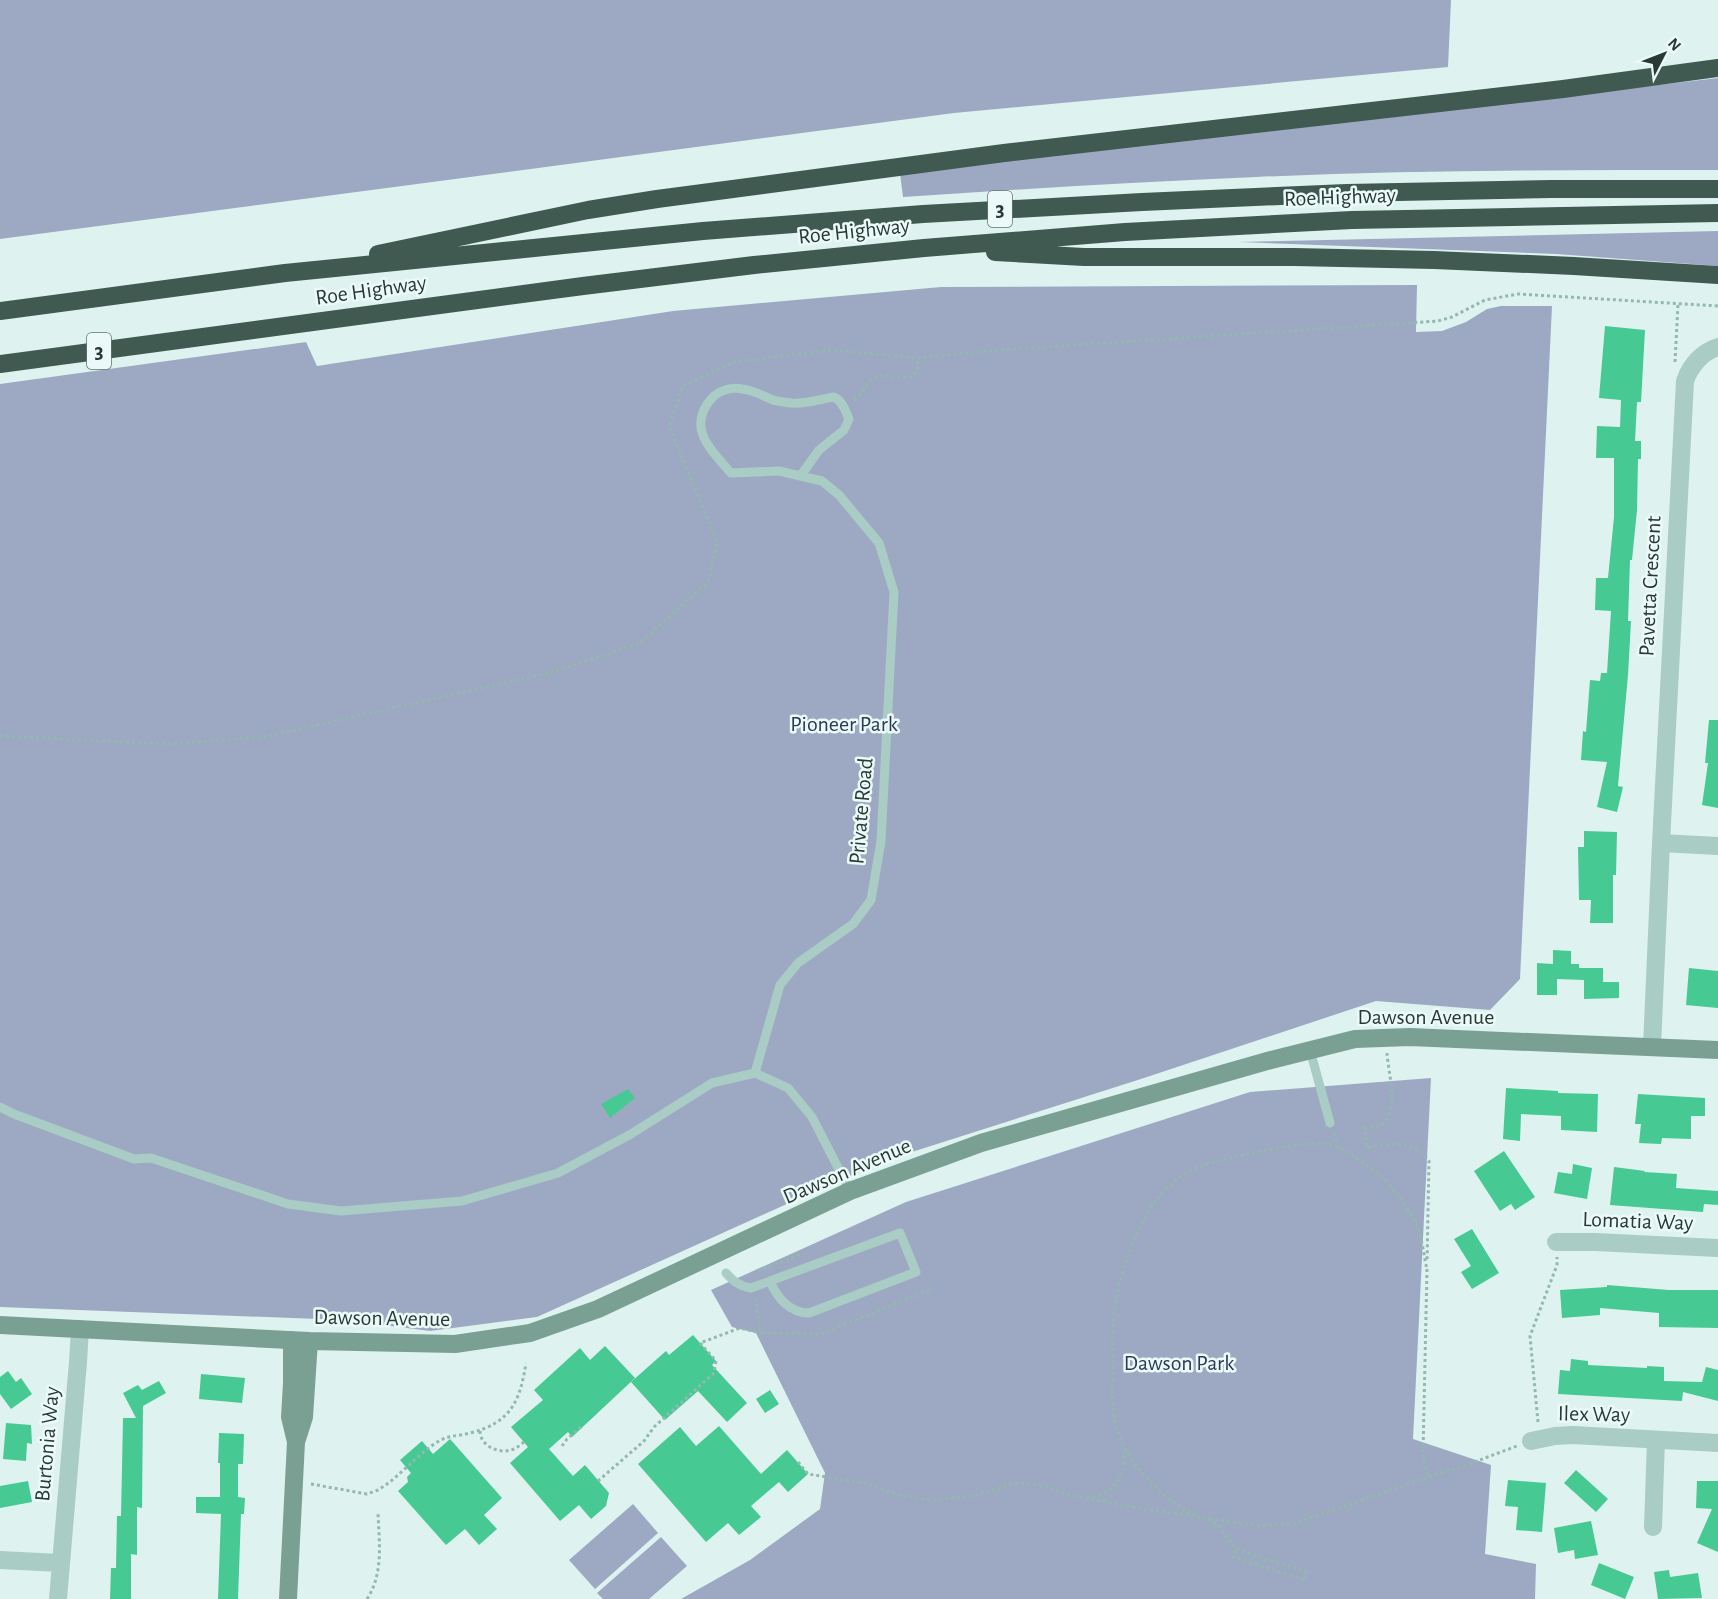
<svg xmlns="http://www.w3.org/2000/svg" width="1718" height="1599" viewBox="0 0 1718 1599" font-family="'Alegreya Sans',sans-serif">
	<rect width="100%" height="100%" fill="#def3f0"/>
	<path fill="#9da9c3" d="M0,0H1451L1448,67L954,113L0,239Z
		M1718,78V170C1564,170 1410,170 1256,177C1138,182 1020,189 903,197L900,173Z
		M1718,231V266L1556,254L1239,242Z
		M1417,285L1416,332L1442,331L1466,322L1487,309L1501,306H1552L1520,979L1490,1010L1376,1001L1141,1079L893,1158L831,1184L537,1317L430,1331L344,1320L0,1307V384L306,342L317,366L673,311L941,287Z
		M1431,1078L1413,1439L1491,1465L1485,1554L1536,1564L1535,1599H681L750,1560L820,1509L825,1473L756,1333L732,1327L711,1290L906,1202L1250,1092Z
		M633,1504L658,1533L595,1589L569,1560Z
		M661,1537L687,1566L649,1599H603L597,1593Z"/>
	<path fill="#46c992" d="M1605,326L1645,330L1641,402H1637L1635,441H1641V459H1638L1637,510L1632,560H1630L1628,621H1631L1628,675L1618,786L1623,787L1617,812L1597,807L1607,762L1581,760L1583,731L1586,732L1590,680L1600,681L1601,673H1607L1611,611L1595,610L1596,578H1608L1614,517V458H1596L1597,426L1620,427L1621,400L1599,398Z
		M1709,720H1718V808L1702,805L1708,763H1705Z
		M1584,831L1617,832L1616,875H1613V923H1590L1591,900H1579L1578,847H1584Z
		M1553,950L1571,951V964H1579V968H1603V982H1619V998L1584,999V980L1557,979V995H1537V963L1553,964Z
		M1689,968L1718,971V1008L1686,1005Z
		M1506,1088L1558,1091V1093L1598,1094L1597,1132L1561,1130V1116L1521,1114L1520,1141L1503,1139Z
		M628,1089L635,1098L610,1118L601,1104Z
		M1638,1094L1705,1098V1116H1691V1139L1662,1138L1661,1144L1639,1143L1641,1124H1635Z
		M1504,1151L1535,1197L1515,1210L1511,1204L1500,1211L1474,1171Z
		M1573,1164L1592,1168L1587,1199L1554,1193L1558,1172L1572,1174Z
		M1614,1167L1645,1171L1644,1172L1677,1174L1676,1188L1718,1191V1205L1704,1204L1703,1212L1610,1205Z
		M1472,1229L1499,1273L1472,1289L1461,1272L1471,1266L1454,1239Z
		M1607,1285L1669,1290H1718V1328L1659,1327V1313L1600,1308V1315L1562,1318L1560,1290L1607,1287Z
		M693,1335L716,1361L712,1365L747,1403L727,1422L698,1391L665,1420L631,1382L666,1351L669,1355Z
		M605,1346L635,1378L572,1437L568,1432L549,1449L573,1476L585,1465L609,1493L606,1506L591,1519L579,1505L560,1521L510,1463L528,1447L511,1427L543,1400L534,1390L580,1348L590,1360Z
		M1571,1359L1588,1361V1365L1647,1368V1366L1664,1367V1381L1702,1382L1706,1367L1718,1370V1401L1683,1392L1682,1401L1558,1394L1560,1370L1570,1371Z
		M8,1371L16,1382L21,1378L32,1394L11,1409L0,1394V1377Z
		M201,1374L245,1378L242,1403L199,1399Z
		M159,1381L166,1393L143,1406L142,1508L137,1507V1555L131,1554V1599H110L111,1568H116L117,1516H121L123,1418H136L123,1393L138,1385L142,1390Z
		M770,1390L779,1404L765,1413L756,1399Z
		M6,1423L31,1425L32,1444L27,1443L26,1461L3,1459Z
		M719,1426L761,1474L787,1450L808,1474L788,1492L779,1482L751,1506L761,1517L739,1535L728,1523L706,1542L638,1464L680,1427L696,1446Z
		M219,1433L244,1434L243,1464H238V1497L245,1498L244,1514H241L238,1599H218L221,1514L196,1513V1497H220V1463H218Z
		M450,1439L502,1498L484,1515L497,1529L479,1545L465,1529L446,1545L398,1491L408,1482L407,1477L411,1473L400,1460L422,1441L433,1454Z
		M1576,1470L1608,1499L1596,1512L1564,1483Z
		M1508,1480L1546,1483L1542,1532L1516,1530L1518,1507L1505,1506Z
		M28,1481L32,1502L0,1508V1486Z
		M1697,1481H1718V1552L1697,1543L1712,1509L1696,1508Z
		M1591,1521L1598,1555L1575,1559L1574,1550L1558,1553L1554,1528Z
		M1599,1563L1634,1577L1625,1599L1591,1585Z
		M1669,1570L1670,1577L1698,1573L1702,1598L1658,1599L1654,1572Z"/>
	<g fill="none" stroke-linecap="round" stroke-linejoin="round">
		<path stroke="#93b8af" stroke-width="3" stroke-dasharray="3 3" stroke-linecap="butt" d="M1675,362L1678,304
			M854,400C865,393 866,381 879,375L907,378L913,376L919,365L917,358
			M0,736L168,744L264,737L553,672L640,643L709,581L717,541L669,426L683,386L734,362L831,350L917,358L999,350L1438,321L1452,317L1485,300L1518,294L1718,306
			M1387,1053C1388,1072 1401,1115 1379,1126C1375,1127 1369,1127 1364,1128L1367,1148C1390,1143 1415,1140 1429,1161L1427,1262
			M1334,1133L1338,1147
			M1427,1269L1423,1453L1428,1477
			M758,1271L799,1255H802
			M755,1298L761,1333L821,1334L934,1288
			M1538,1422L1530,1336L1557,1265V1257
			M480,1431C480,1445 497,1454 511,1450C516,1449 520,1445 524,1442
			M562,1446L567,1439L581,1427
			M798,1462L808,1474L869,1484L898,1495L931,1500L973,1496L1013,1484L1026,1483L1048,1487L1070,1495L1138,1508L1260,1526L1293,1524L1428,1477L1461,1467L1517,1446
			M598,1481L644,1441L654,1427L714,1373L716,1361L700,1343L740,1328L761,1333
			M311,1484L367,1494L378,1490C400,1477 417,1454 439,1441C449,1435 460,1436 470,1433C511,1423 520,1401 526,1363
			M1087,1498C1092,1497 1097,1496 1102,1494C1120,1488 1125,1468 1125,1450
			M1196,1515C1165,1502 1130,1466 1119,1435C1111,1413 1112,1390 1113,1368C1113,1350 1112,1331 1114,1313C1118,1280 1134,1230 1154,1203C1163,1191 1178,1177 1191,1170C1207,1163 1227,1159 1244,1155C1260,1151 1315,1140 1329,1144C1348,1149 1383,1175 1395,1191C1403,1200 1411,1214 1417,1225C1422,1238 1424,1256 1427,1270
			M1208,1519L1218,1525L1236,1549L1307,1572L1305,1580L1233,1557L1236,1549
			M367,1599C384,1573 379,1542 378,1512"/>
		<path stroke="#a9ccc5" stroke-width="9" d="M1310,1050L1330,1123
			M755,1073L780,985L798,963L853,924L871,900L881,841L894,592L879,543L839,495L822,481L779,471L731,473C710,449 686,427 712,398C719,390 732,387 742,389C754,390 763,396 773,400C779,402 786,402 791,403C802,404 813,401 823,399C825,399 831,397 833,397C842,399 846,412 849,419L844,430L819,450L801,475
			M0,1107L14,1114L134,1159L151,1158L288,1204L341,1211L462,1201L558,1173L631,1134L712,1083L755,1073L788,1088L812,1117L850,1191
			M726,1273C733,1281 739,1286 751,1288L900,1233L916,1272L809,1313C790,1313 777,1298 770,1281"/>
		<path stroke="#a9ccc5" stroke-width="18" d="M1661,843L1718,846
			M1652,1046L1661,843L1685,381C1690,366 1702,352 1718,347
			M1556,1242H1595L1718,1248
			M1531,1441L1555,1436L1573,1435L1718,1443
			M1653,1527L1656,1440
			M0,1560L60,1563
			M58,1599L78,1362L80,1329"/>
		<path stroke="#7aa094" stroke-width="18" d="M0,1325L309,1341L455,1344L530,1333L598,1309L850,1191L981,1143L1271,1060L1355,1039L1410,1037L1718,1050
			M292,1340V1383L290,1417L296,1442
			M288,1599L296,1442L304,1417L309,1341"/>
		<path stroke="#405a51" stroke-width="18" d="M995,252L1084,257H1294L1434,260L1574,266L1718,275
			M378,254L588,210L657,199L1004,153L1563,89L1718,68
			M0,311L285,273L703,231L923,214L1142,202L1347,193L1552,189H1718
			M0,364L583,286L754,265L924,248L1125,232L1352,220L1718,213"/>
	</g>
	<g text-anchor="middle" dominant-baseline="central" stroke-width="5" stroke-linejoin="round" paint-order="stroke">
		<g fill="#ebfaf8" stroke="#63736e" stroke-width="1.5">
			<rect x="988" y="191" width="24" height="36" rx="4.5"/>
			<rect x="87" y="333" width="24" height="36" rx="4.5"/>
		</g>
		<g font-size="21" font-weight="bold" fill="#293933">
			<text x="1000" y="209">3</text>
			<text x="99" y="351">3</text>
		</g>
		<g font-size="22" fill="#293933" stroke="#ebfaf8">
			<text transform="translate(1340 197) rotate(-2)">Roe Highway</text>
			<text transform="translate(854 231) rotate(-6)">Roe Highway</text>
			<text transform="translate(371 290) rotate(-8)">Roe Highway</text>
			<text transform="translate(1650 586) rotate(-87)">Pavetta Crescent</text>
			<text transform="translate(861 811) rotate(-85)">Private Road</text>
			<text x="1426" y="1017">Dawson Avenue</text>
			<text transform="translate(847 1171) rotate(-23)">Dawson Avenue</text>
			<text transform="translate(1638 1221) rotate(2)">Lomatia Way</text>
			<text transform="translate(382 1318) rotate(1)">Dawson Avenue</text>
			<text transform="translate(1594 1414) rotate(1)">Ilex Way</text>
			<text transform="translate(47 1444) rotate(-85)">Burtonia Way</text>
		</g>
		<g font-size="22" fill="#2c3958" stroke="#ebfaf8">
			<text x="844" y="724">Pioneer Park</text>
			<text x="1179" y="1363">Dawson Park</text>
		</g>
	</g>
	<g transform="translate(1664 54) rotate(48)" stroke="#ebfaf8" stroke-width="4.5" paint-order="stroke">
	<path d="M0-4.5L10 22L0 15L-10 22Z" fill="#293933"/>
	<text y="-9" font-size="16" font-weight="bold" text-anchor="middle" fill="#293933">N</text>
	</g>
</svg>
